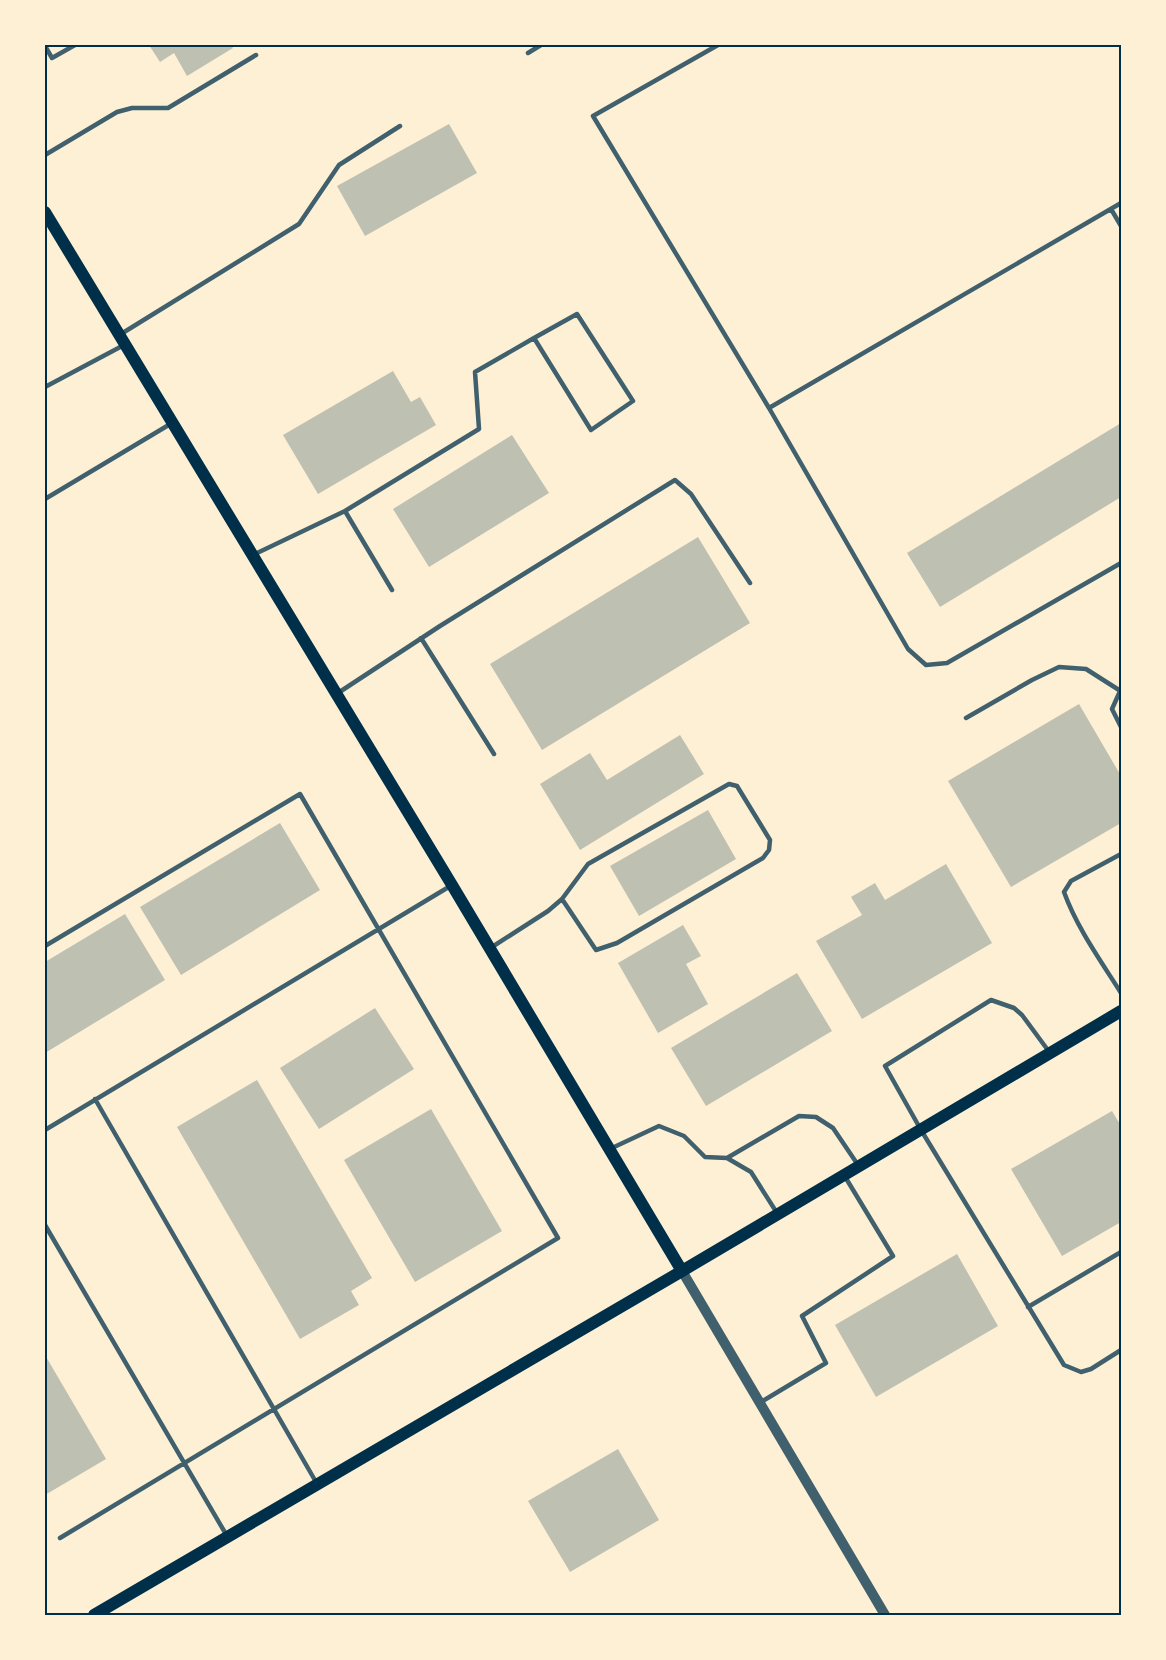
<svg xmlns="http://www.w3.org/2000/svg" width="1166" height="1660" viewBox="0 0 1166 1660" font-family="Spectral,serif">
	<rect width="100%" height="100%" fill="#fdf0d5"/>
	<path fill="#bec0b2" d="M149,45H231L233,48L187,76L174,53L160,62Z
		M449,124L477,173L365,236L337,186Z
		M393,371L411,402L420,397L436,425L318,494L283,435Z
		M1121,423V497L940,607L907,553Z
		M512,435L549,493L429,567L393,509Z
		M698,537L750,623L542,750L490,664Z
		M1079,704L1121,776V823L1011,887L948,781Z
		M680,735L704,774L580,850L540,784L590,753L607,780Z
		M708,810L736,859L639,916L610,866Z
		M280,823L320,890L181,975L140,907Z
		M946,864L992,943L862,1019L816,941L862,915L851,897L875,883L885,900Z
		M125,914L165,980L45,1053V962Z
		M683,925L701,956L686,964L708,1004L658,1033L618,963Z
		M797,973L832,1031L706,1106L671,1048Z
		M375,1008L414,1069L319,1129L280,1068Z
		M257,1080L372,1278L351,1291L359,1305L300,1339L177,1127Z
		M431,1109L502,1231L415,1282L344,1160Z
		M1112,1111L1121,1126V1222L1062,1256L1011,1169Z
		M957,1254L998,1326L876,1397L835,1325Z
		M45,1355L106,1459L45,1495Z
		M618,1449L659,1520L570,1572L528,1501Z"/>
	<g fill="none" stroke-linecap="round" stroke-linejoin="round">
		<path stroke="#3f606c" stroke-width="4.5" d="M718,45L593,116L769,408
			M45,46L52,58L75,45
			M528,53L541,45
			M45,155L117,112L132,108H168L256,55
			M1121,203L769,408L908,649L926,665L947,663L1121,563
			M1111,209L1121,226
			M121,334L299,224L339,165L400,126
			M45,387L124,345
			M45,499L172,423
			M345,511L479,429L475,372L534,338L591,430L633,401L577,314L534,338
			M255,554L345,511L392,590
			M421,638L494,754
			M1121,689L1112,709L1121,727
			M338,693L440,626L675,480L691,494L750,583
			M966,718L1032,680L1059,667L1086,669L1119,690
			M1121,854L1071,881L1064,892C1077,928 1101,961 1121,993
			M45,946L300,794L558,1238L60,1538
			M492,947L548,911L562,899L588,864L729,784L737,786L770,840L769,850L763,858L617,943L596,950L562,899
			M1050,1053L1022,1015L1014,1008L991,1000L885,1066L921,1130L1064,1365L1081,1372L1091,1369L1121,1350
			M95,1099L316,1482
			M45,1130L452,885
			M612,1148L659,1126L684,1136L705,1157L727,1158L751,1172L777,1213
			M727,1158L799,1116L816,1117L833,1128L858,1165
			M45,1225L227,1536
			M1028,1307L1121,1252
			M761,1402L826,1363L802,1316L893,1256L844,1175"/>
		<path stroke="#3f606c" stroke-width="10" d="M682,1271L885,1615"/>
		<path stroke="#003049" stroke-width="12" d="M45,212L452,885L682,1271
			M94,1615L682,1271L1121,1011"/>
	</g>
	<rect width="1166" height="1660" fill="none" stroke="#fdf0d5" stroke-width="93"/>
	<rect x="46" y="46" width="1074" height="1568" fill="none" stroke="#003049" stroke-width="2"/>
</svg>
